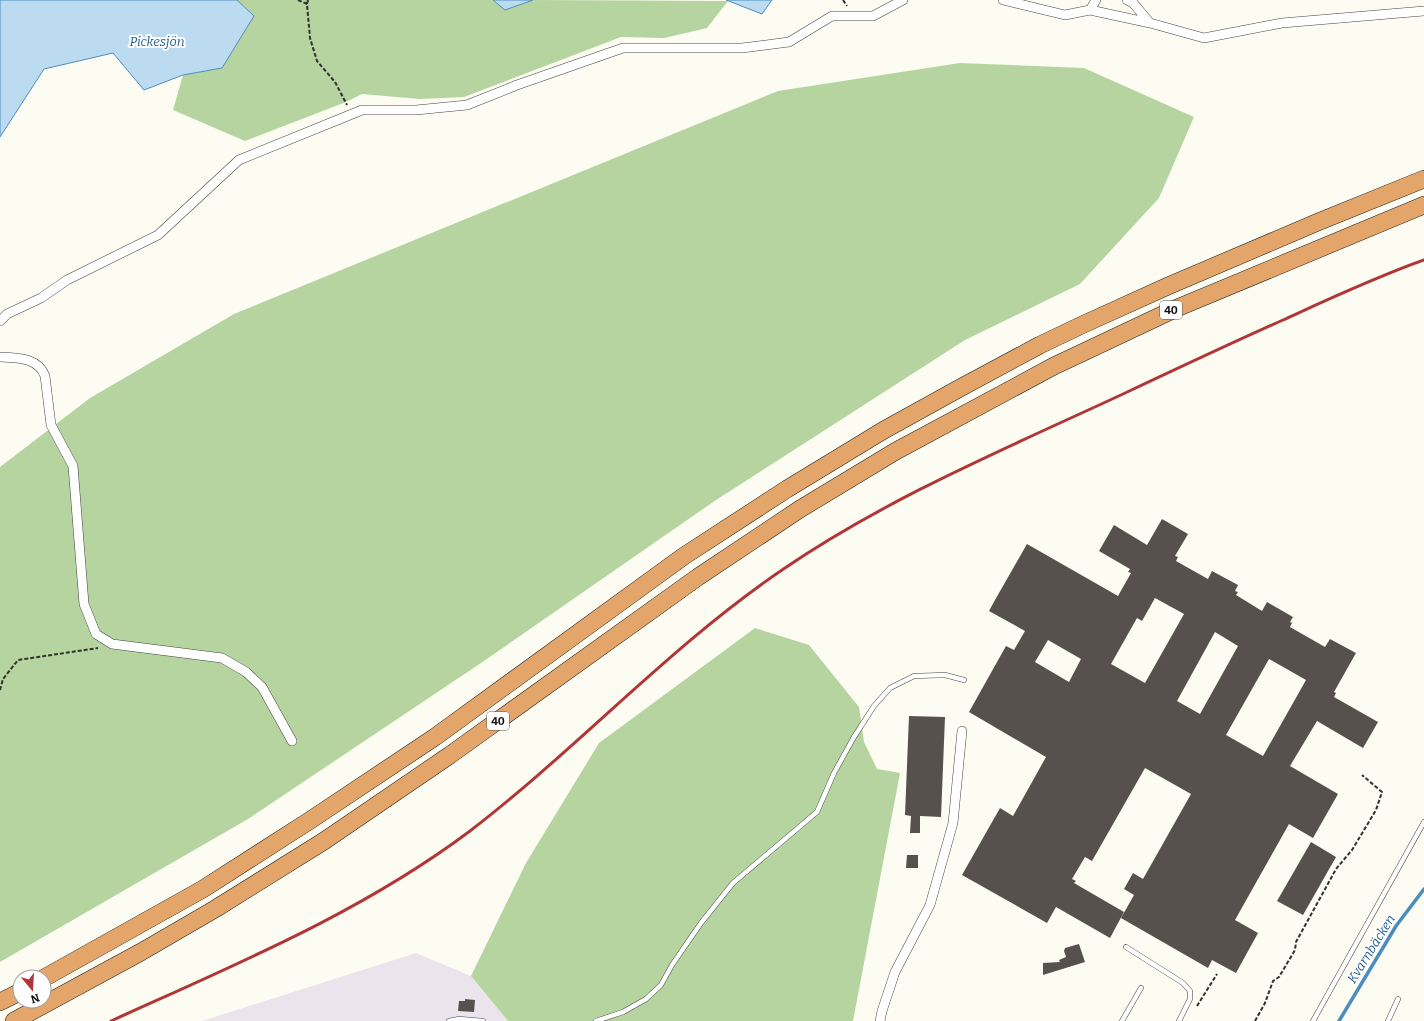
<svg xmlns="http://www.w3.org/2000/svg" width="1424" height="1021" viewBox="0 0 1424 1021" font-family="Bitter,serif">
	<rect width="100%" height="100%" fill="#fdfcf2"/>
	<path fill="#ece4ec" d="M416,953L471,976L508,1021H202Z"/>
	<path fill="#b6d4a0" d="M237,0H493L505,10L533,0L728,1L707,28L664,38L621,37L464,97L420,99L362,94L346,102L245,141L173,110L183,75L222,68L254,16Z
		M960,63L1084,68L1194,117L1159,198L1080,284L965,340L716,500L484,661L248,819L0,962V467L90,398L234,314L778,91Z
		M755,628L809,645L859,707L864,742L877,769L900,773L853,1021H508L471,976L526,863L599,743Z"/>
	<path fill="#bcdbf0" stroke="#4b8dbf" d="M0,0H237L254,16L222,68L183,75L144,90L113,53L44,69L0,137Z
		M493,0H533L505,10Z
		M726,0H772L762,14Z"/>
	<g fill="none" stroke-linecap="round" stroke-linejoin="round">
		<path stroke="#4b8dbf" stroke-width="3.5" d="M1339,1021L1396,926L1424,889"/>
	</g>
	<path fill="#56514c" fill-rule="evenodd" d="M1162,519L1188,534L1175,556L1178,557L1176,561L1208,579L1212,571L1238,585L1235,591L1238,592L1236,595L1262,611L1267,602L1293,617L1290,622L1292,623L1290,627L1325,647L1330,639L1356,653L1334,692L1336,693L1334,697L1378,722L1363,748L1317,721L1290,766L1338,794L1313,838L1289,824L1235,920L1258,933L1236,973L1212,960L1208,968L1121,918L1134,895L1124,889L1133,873L1143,879L1191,794L1145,768L1092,861L1085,857L1072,879L1076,881L1074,883L1124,912L1110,938L1056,907L1047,923L962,875L1000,808L1013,816L1046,757L969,712L1006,646L1014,650L1025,631L989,611L995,600L1027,544L1118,596L1131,573L1128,572L1130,569L1099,551L1114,525L1147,545ZM1155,598L1184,614L1145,683L1111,664L1137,618L1142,621ZM1215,632L1238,646L1200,714L1177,701ZM1048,640L1081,659L1069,682L1035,662ZM1269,659L1306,680L1263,756L1226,735Z
		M909,716L945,717L941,817L920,816V833H910L911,816L905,815Z
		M1311,842L1336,857L1303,915L1277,901Z
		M907,855H918V868H906Z
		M1079,944L1085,962L1043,975V963L1060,962L1059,960L1066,957L1064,951L1065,948Z
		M465,999L475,1000L474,1012L458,1011L459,1001H465Z"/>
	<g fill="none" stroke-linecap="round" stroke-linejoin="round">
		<defs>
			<path id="lane" d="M1126,947L1183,983L1190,991V999L1179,1021
				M449,1021L459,1019L483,1021
				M596,1021L623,1012L646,999L661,985L672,965L701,923L733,883L817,812L834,773L854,737L874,706L890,688L914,676L945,675L964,680
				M1122,1021L1141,988
				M1313,1021L1424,822
				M1388,1021L1398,999"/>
			<path id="street" d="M1003,0L1065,15L1090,10L1150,23L1204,38L1282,23L1424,11
				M1127,0L1133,3L1150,23
				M1090,10L1096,0
				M0,321L7,314L41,298L67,280L158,235L239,160L362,110H416L467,105L517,85L623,48H742L789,42L832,16H873L903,0
				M0,357C17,358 38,357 45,376L51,425L73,466L84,604L96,634L112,644L222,658L246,672L262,687L292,741
				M880,1021L882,1011L895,972L930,905L953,823L962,731"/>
			<path id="highway" d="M44,978L203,889L309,821L435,737L684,556L787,489L884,430L960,388L1040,345L1084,324L1168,286L1318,222L1424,179
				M0,1002L20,992
				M14,1021L141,952L215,909L324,841L450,755L698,577L800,509L896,451L1054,366L1177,308L1424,205"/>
		</defs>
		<use href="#lane" stroke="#424242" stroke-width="5.5"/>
		<use href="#street" stroke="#424242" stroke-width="10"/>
		<use href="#highway" stroke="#202020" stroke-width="18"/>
		<path stroke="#313131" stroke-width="2" stroke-dasharray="4 2" stroke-linecap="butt" d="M298,0L307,4
			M308,0L307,4L310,38L317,61L335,82L347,105
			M843,0L847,6
			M0,690L3,679L18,660L98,648
			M1197,1006L1217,974
			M1255,1021L1265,1003L1273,981L1279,977L1295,950L1296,942L1336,869L1352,850L1376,810L1382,792L1362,775"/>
		<use href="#lane" stroke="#fff" stroke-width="4.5"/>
		<use href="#street" stroke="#fff" stroke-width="9"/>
		<use href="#highway" stroke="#e4a56a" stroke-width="17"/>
		<path stroke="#b03638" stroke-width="3" d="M111,1021C234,965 361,913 470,831C578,748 670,646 782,570C887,498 1007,448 1123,394C1176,369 1229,344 1283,320C1329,299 1376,277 1424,260"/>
	</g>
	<g text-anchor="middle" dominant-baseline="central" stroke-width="4" stroke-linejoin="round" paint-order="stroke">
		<g fill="#fff" stroke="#575757" stroke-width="1">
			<rect x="1160" y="301" width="22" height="18" rx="3"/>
			<rect x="487" y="712" width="22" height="18" rx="3"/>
		</g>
		<g font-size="11" font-weight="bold" fill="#0f0f0f">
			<text x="1171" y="310">40</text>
			<text x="498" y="721">40</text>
		</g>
		<g font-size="13" font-style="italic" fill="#256093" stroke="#fff">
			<text x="157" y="41">Pickesjön</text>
			<text transform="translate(1371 949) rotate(-58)">Kvarnbäcken</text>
		</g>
	</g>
	<g transform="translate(32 989) rotate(162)"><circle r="19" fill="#ffffff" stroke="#9f9f9f"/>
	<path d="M0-3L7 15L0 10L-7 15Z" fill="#b03638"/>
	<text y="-6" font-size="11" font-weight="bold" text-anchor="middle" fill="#0f0f0f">N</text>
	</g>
</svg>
